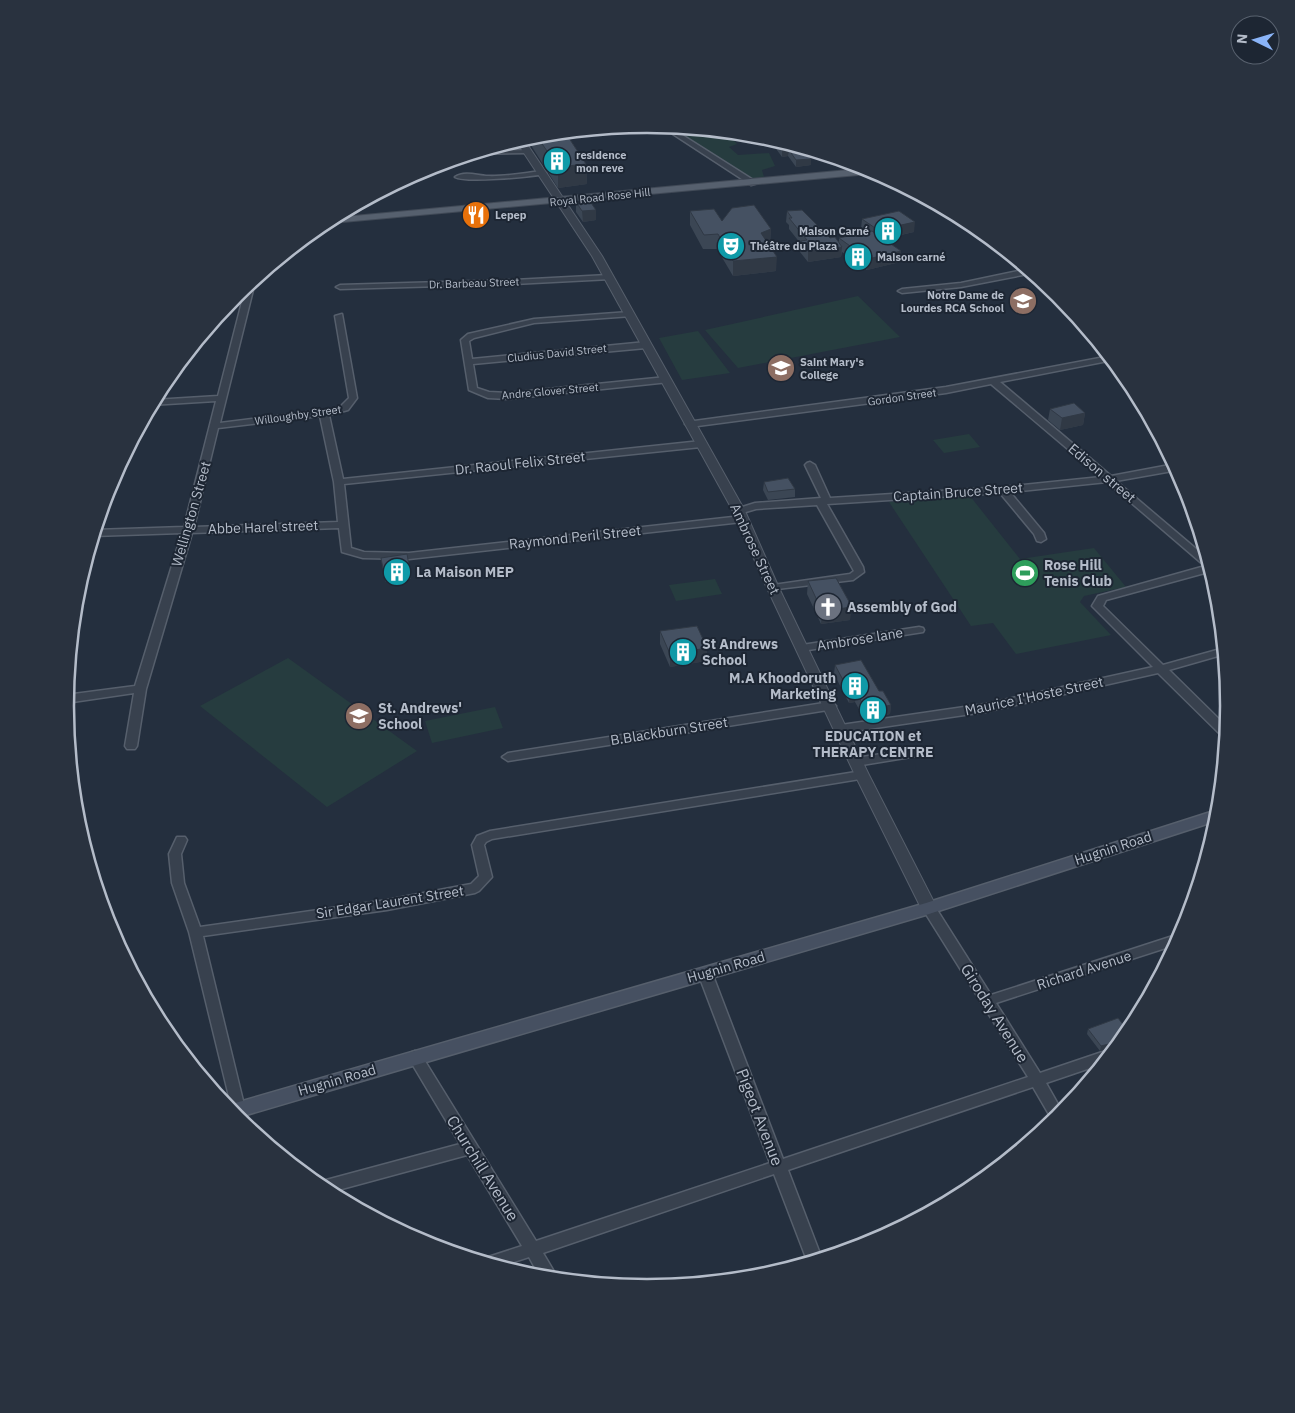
<svg xmlns="http://www.w3.org/2000/svg" width="1295" height="1413" viewBox="0 0 1295 1413" font-family="'IBM Plex Sans',sans-serif">
	<rect width="100%" height="100%" fill="#242f3e"/>
	<path fill="#263c3f" d="M678,127L762,135L733,139L737,144L729,147L738,155L769,153L775,166L762,170L764,177L753,179L674,129Z
		M858,296L900,337L738,368L705,330Z
		M698,331L730,373L682,380L659,338Z
		M969,434L980,447L944,453L933,440Z
		M970,496L1020,559L1094,548L1126,587L1084,596L1080,602L1111,635L1016,654L993,623L971,626L889,502Z
		M715,579L722,594L676,601L669,585Z
		M288,658L417,751L327,807L200,706Z
		M495,707L503,728L432,743L425,721Z"/>
	<g fill="none" stroke-linecap="round" stroke-linejoin="round">
		<defs>
			<path id="minor" d="M659,125L668,126L758,183L751,185Z
				M530,150V152L528,153L472,154L483,151Z
				M542,171L546,173L544,174C530,177 465,183 455,177C464,171 476,175 486,176C504,177 524,173 542,171Z
				M929,200L971,222L988,236H983L929,203Z
				M1028,269L1033,273L961,287L902,293L898,291L902,289L961,283Z
				M608,275H611V279L514,284L340,289L336,287L340,285L514,280Z
				M253,280L255,282L220,423L333,409L341,406L349,398L335,316L342,314L357,398L348,410L329,415L343,479L701,441L706,444L701,447L344,484L351,548L364,552L409,553L742,516L747,519L742,522L409,559L363,558L342,552L339,528L192,533L146,689L137,746L135,749H127L125,746L134,693L66,703V695L135,686L182,533L93,536L95,530L184,527L216,401L151,405L154,400L218,396L246,286ZM320,416L334,482L338,522L194,527L218,428Z
				M629,312L633,314L632,316L534,323L474,338L469,341L472,359L646,342L650,345L646,348L473,364L477,388L489,392L508,393L666,377L670,380L669,382L508,399L488,398L469,390L461,340L468,334L534,319Z
				M1110,356L1113,360L1000,382L1111,476L1175,464L1178,470L1116,481L1208,559L1212,571L1106,600L1103,606L1163,665L1224,648L1225,654L1169,670L1228,728L1227,738L1223,737L1158,673L985,712L841,733L837,732L835,729L837,726L841,725L985,704L1153,667L1092,606L1098,596L1205,566L1107,482L1010,492L1044,533L1046,539L1041,542L1037,541L1034,534L1000,493L827,504L863,567L864,572L853,580L769,590L768,588L773,585L850,574L854,571L817,505L756,509L739,514L734,511L736,509L755,503L821,498L805,465L807,463L810,462L815,465L830,498L1003,487L1101,477L991,384L946,393L690,427L685,424L687,422L946,387Z
				M919,627L923,628L924,630L923,632L802,651L797,648L802,645Z
				M830,702L836,706L834,709L508,761L502,757L508,753Z
				M913,749L919,753L917,756L856,766L850,762L856,758Z
				M862,771L868,775L866,778L492,839L486,842L484,845L492,877L479,891L475,893L387,910L203,936L245,1109L243,1113L238,1115L233,1113L189,932L172,883L169,854L177,837H185L187,840L181,854L184,883L200,927L387,900L471,884L479,876L472,845L477,836L490,831Z
				M929,903L934,905L991,995L1176,935L1183,934L1178,944L996,1003L1040,1073L1111,1049L1115,1051L1105,1063L1046,1083L1063,1113L1054,1123L1033,1087L788,1170L822,1259L808,1263L774,1174L543,1253L559,1280L541,1279L529,1257L499,1267L481,1262L482,1259L522,1246L467,1155L327,1193L315,1183L460,1144L408,1057L410,1053L415,1051L420,1053L536,1241L770,1163L698,973L700,969L705,968L710,969L712,973L783,1159L1028,1077L924,911L923,908L924,905Z"/>
			<path id="tertiary" d="M523,138L602,256L745,511L779,588L869,775L937,908L935,912L929,914L923,912L921,908L855,775L767,588L733,511L592,256L516,141Z"/>
			<path id="secondary" d="M1220,809L1219,820L929,914L236,1118L225,1106L926,903Z"/>
			<path id="primary" d="M870,168L880,173L321,224L332,218Z"/>
		</defs>
		<use href="#minor" stroke="#565f6c" stroke-width="3"/>
		<use href="#tertiary" stroke="#565f6c" stroke-width="2"/>
		<use href="#secondary" stroke="#565f6c" stroke-width="3"/>
		<use href="#primary" stroke="#414a57" stroke-width="2"/>
		<use href="#minor" fill="#38414e" fill-rule="evenodd"/>
		<use href="#tertiary" fill="#38414e" fill-rule="evenodd"/>
		<use href="#secondary" fill="#465061" fill-rule="evenodd"/>
		<use href="#primary" fill="#56606e" fill-rule="evenodd"/>
	</g>
	<path fill="#3b4654" d="M565,132L586,164L587,184L558,188L527,139V137L534,135Z
		M771,138L812,151V158L811,157V165L796,167L788,156L782,157L771,142Z
		M576,202L596,210V220L583,222L576,212Z
		M690,211L722,221L771,229L770,243L768,244L776,271L733,276L717,249H703L690,225Z
		M787,211L830,238L839,242V238L865,232L861,229L862,219L914,232L884,239L901,251L900,262L867,270L842,252L841,257L808,262L800,252L801,244L789,229V225L786,222Z
		M1050,409L1085,413L1083,425L1060,430L1048,420Z
		M764,482L795,489V497L768,500L763,490Z
		M808,581L850,620L821,624L807,594Z
		M660,631L707,648L706,661L670,667L660,644Z
		M835,665L879,691L891,705L890,714L865,720L855,702L849,703L834,674Z
		M1088,1029L1130,1033L1100,1051L1087,1034Z"/>
	<path fill="#303945" d="M782,150H789L788,156L782,157Z
		M811,159V165L796,167V160Z
		M586,164L587,184L558,188V167Z
		M596,210V220L583,222L582,211Z
		M915,222L914,232L877,240L878,230Z
		M771,229L770,243L761,247V233Z
		M842,247L841,257L808,262V251Z
		M901,251L900,262L867,270L868,259Z
		M777,257L776,271L733,276V261Z
		M1085,413L1083,425L1060,430L1062,418Z
		M410,571L411,579L385,582L384,574Z
		M852,607L850,620L821,624L822,611Z
		M707,648L706,661L670,667V654Z
		M856,692L855,702L849,703L850,693Z
		M891,705L890,714L865,720L866,710Z
		M1124,1040L1120,1045L1100,1051L1101,1046Z"/>
	<path fill="#455162" stroke="#303945" d="M565,132L586,164L558,167L536,135Z
		M774,139L812,151V152L803,148L811,159L796,160L789,150H782Z
		M589,200L596,210L582,211L576,202Z
		M754,205L771,229L761,233L777,257L733,261L718,234L704,235L690,211L714,209L722,221L732,208Z
		M802,210L830,238L835,237L842,247L808,251L801,241L807,240L789,218H792L787,211Z
		M899,211L915,222L878,230L862,219Z
		M872,231L901,251L868,259L839,238Z
		M1074,403L1085,413L1062,418L1050,409Z
		M788,478L795,489L768,492L764,482Z
		M407,554L410,571L384,574L381,558Z
		M836,578L852,607L822,611L808,581Z
		M697,626L707,648L670,654L660,631Z
		M861,660L879,691H883L891,705L866,710L856,692L850,693L835,665Z
		M1118,1018L1130,1033L1124,1040L1101,1046L1088,1029Z"/>
	<defs>
		<symbol id="building-disc" viewBox="-11 -11 22 22"><circle r="9.5" fill="#0f9aa8" stroke="#1d2633"/><path d="M-4-6H4V6H1V3H-1V6H-4ZM-2.5-4.3h1.7v1.8h-1.7ZM.8-4.3h1.7v1.8H.8ZM-2.5-1h1.7V.8h-1.7ZM.8-1h1.7V.8H.8Z" fill="#fff"/></symbol>
		<symbol id="restaurant-disc" viewBox="-11 -11 22 22"><circle r="9.5" fill="#e8710a" stroke="#1d2633"/><path d="M-5-6h1v4h1v-4h1v4h1v-4h1v5L-1.5 .5V6h-2V.5L-5-1ZM5-6V6H3V1.5H1.5Q1.5-4 5-6Z" fill="#fff"/></symbol>
		<symbol id="theatre-disc" viewBox="-11 -11 22 22"><circle r="9.5" fill="#0f9aa8" stroke="#1d2633"/><path d="M-5-5.5Q0-4 5-5.5V0Q5 5 0 6Q-5 5-5 0ZM-3.3-2.5H-1v1.5H-3.3ZM1-2.5H3.3v1.5H1ZM-2.8 1Q0 5.5 2.8 1Z" fill="#fff"/></symbol>
		<symbol id="school-disc" viewBox="-11 -11 22 22"><circle r="9.5" fill="#8d6e63" stroke="#1d2633"/><path d="M0-5L7-2L0 1L-7-2ZM-4 1L0 2.5L4 1V4Q0 6-4 4Z" fill="#fff"/></symbol>
		<symbol id="stadium-disc" viewBox="-11 -11 22 22"><circle r="9.5" fill="#2e9e5b" stroke="#1d2633"/><path d="M0-5a6.5 5 0 1 0 0 10a6.5 5 0 1 0 0-10ZM-3.5-1.8h7v3.6h-7Z" fill="#fff"/></symbol>
		<symbol id="church-disc" viewBox="-11 -11 22 22"><circle r="9.5" fill="#6b7280" stroke="#1d2633"/><path d="M-1.2-6h2.4v3.5h3.3v2.4h-3.3V6h-2.4V-.1h-3.3v-2.4h3.3Z" fill="#fff"/></symbol>
	</defs>
	<g fill-rule="evenodd">
		<use href="#building-disc" x="541" y="145" width="32" height="32"/>
		<use href="#restaurant-disc" x="460" y="199" width="32" height="32"/>
		<use href="#building-disc" x="872" y="215" width="32" height="32"/>
		<use href="#theatre-disc" x="715" y="230" width="32" height="32"/>
		<use href="#building-disc" x="842" y="241" width="32" height="32"/>
		<use href="#school-disc" x="1007" y="285" width="32" height="32"/>
		<use href="#school-disc" x="765" y="352" width="32" height="32"/>
		<use href="#building-disc" x="381" y="556" width="32" height="32"/>
		<use href="#stadium-disc" x="1009" y="557" width="32" height="32"/>
		<use href="#church-disc" x="812" y="591" width="32" height="32"/>
		<use href="#building-disc" x="667" y="636" width="32" height="32"/>
		<use href="#building-disc" x="839" y="670" width="32" height="32"/>
		<use href="#building-disc" x="857" y="694" width="32" height="32"/>
		<use href="#school-disc" x="343" y="700" width="32" height="32"/>
	</g>
	<g text-anchor="middle" dominant-baseline="central" stroke-width="4" stroke-linejoin="round" paint-order="stroke">
		<g font-size="11" font-weight="bold" fill="#b4bcc9" stroke="#1d2633" text-anchor="start">
			<text x="576" y="155">residence<tspan x="576" dy="13">mon reve</tspan></text>
			<text x="495" y="215">Lepep</text>
			<text x="869" y="231" text-anchor="end">Maison Carné</text>
			<text x="750" y="246">Théâtre du Plaza</text>
			<text x="877" y="257">Maison carné</text>
			<text x="1004" y="295" text-anchor="end">Notre Dame de<tspan x="1004" dy="13">Lourdes RCA School</tspan></text>
			<text x="800" y="362">Saint Mary's<tspan x="800" dy="13">College</tspan></text>
		</g>
		<g font-size="11" fill="#b4bcc9" stroke="#1d2633">
			<text transform="translate(600 197) rotate(-6)">Royal Road Rose Hill</text>
			<text transform="translate(474 283) rotate(-2)">Dr. Barbeau Street</text>
			<text transform="translate(557 353) rotate(-6)">Cludius David Street</text>
			<text transform="translate(550 391) rotate(-5)">Andre Glover Street</text>
			<text transform="translate(902 397) rotate(-8)">Gordon Street</text>
			<text transform="translate(298 415) rotate(-8)">Willoughby Street</text>
		</g>
		<g font-size="14" fill="#b4bcc9" stroke="#1d2633">
			<text transform="translate(520 463) rotate(-6)">Dr. Raoul Felix Street</text>
			<text transform="translate(1102 473) rotate(40)">Edison street</text>
			<text transform="translate(958 492) rotate(-4)">Captain Bruce Street</text>
			<text transform="translate(191 514) rotate(-74)">Wellington Street</text>
			<text transform="translate(263 527) rotate(-2)">Abbe Harel street</text>
			<text transform="translate(575 537) rotate(-6)">Raymond Peril Street</text>
			<text transform="translate(755 549) rotate(65)">Ambrose Street</text>
			<text transform="translate(860 639) rotate(-9)">Ambrose lane</text>
			<text transform="translate(1034 696) rotate(-12)">Maurice I'Hoste Street</text>
			<text transform="translate(669 731) rotate(-9)">B.Blackburn Street</text>
			<text transform="translate(1113 848) rotate(-18)">Hugnin Road</text>
			<text transform="translate(390 902) rotate(-9)">Sir Edgar Laurent Street</text>
			<text transform="translate(726 967) rotate(-16)">Hugnin Road</text>
			<text transform="translate(1084 970) rotate(-18)">Richard Avenue</text>
			<text transform="translate(337 1080) rotate(-16)">Hugnin Road</text>
		</g>
		<g font-size="14" font-weight="bold" fill="#b4bcc9" stroke="#1d2633" text-anchor="start">
			<text x="1044" y="565">Rose Hill<tspan x="1044" dy="16">Tenis Club</tspan></text>
			<text x="416" y="572">La Maison MEP</text>
			<text x="847" y="607">Assembly of God</text>
			<text x="702" y="644">St Andrews<tspan x="702" dy="16">School</tspan></text>
			<text x="836" y="678" text-anchor="end">M.A Khoodoruth<tspan x="836" dy="16">Marketing</tspan></text>
			<text x="378" y="708">St. Andrews'<tspan x="378" dy="16">School</tspan></text>
			<text x="873" y="736" text-anchor="middle">EDUCATION et<tspan x="873" dy="16">THERAPY CENTRE</tspan></text>
		</g>
		<g font-size="16" fill="#b4bcc9" stroke="#1d2633">
			<text transform="translate(995 1013) rotate(58)">Giroday Avenue</text>
			<text transform="translate(760 1117) rotate(69)">Pigeot Avenue</text>
			<text transform="translate(483 1168) rotate(58)">Churchill Avenue</text>
		</g>
	</g>
	<path d="M0 0H1295V1413H0ZM74 706a573 573 0 1 1 1146 0a573 573 0 1 1-1146 0Z" fill="#29323f" fill-rule="evenodd"/>
	<path fill="none" stroke="#b4bcc9" stroke-width="2.5" d="M74 706a573 573 0 1 1 1146 0a573 573 0 1 1-1146 0Z"/>
	<g transform="translate(1255 40) rotate(275)"><circle r="24" fill="#1d2633" stroke="#59626f"/>
	<path d="M0-4L9 19L0 12L-9 19Z" fill="#8ab4f8"/>
	<text y="-8" font-size="14" font-weight="bold" text-anchor="middle" fill="#b4bcc9">N</text>
	</g>
</svg>
